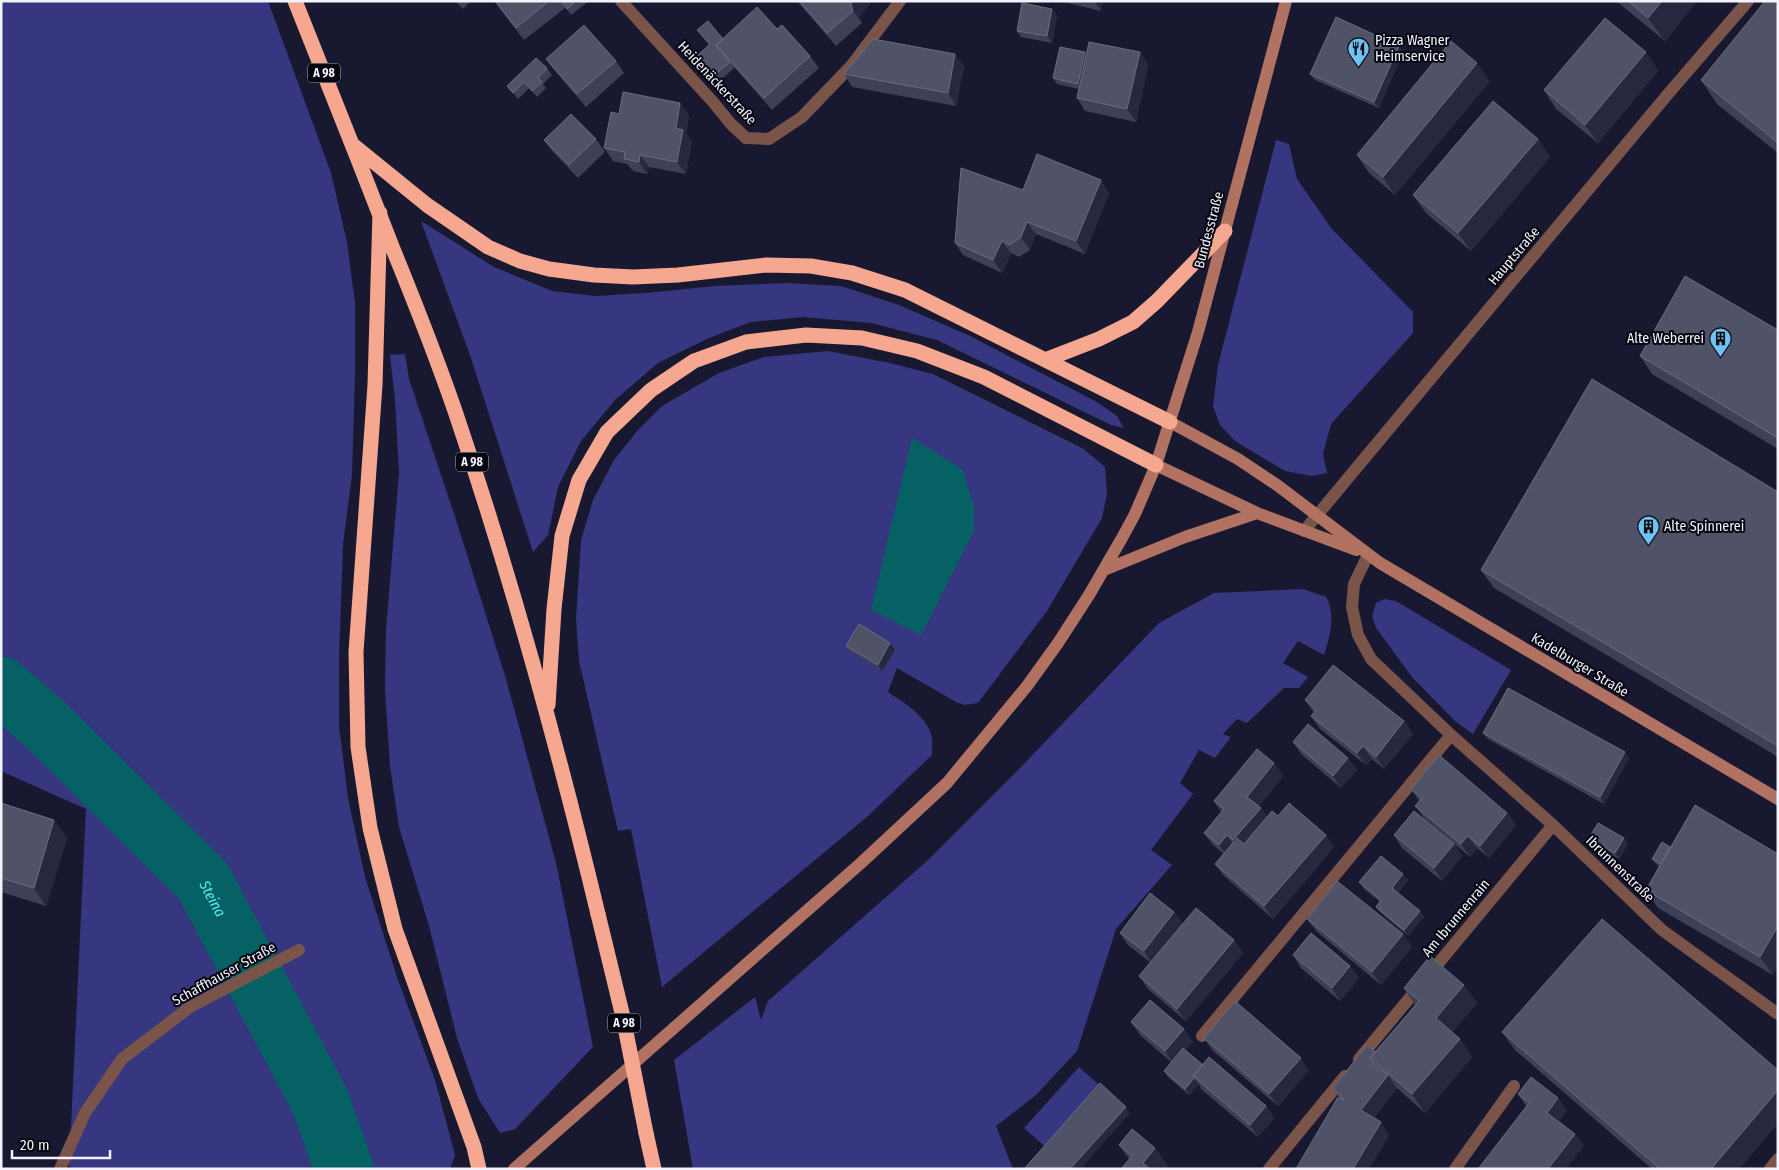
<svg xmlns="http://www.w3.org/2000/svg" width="1779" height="1170" viewBox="0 0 1779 1170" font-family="'Fira Sans Condensed',sans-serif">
	<rect width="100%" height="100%" fill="#181930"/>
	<path fill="#373681" d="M1,1H268L331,173L347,242L355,303V374L352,475L343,544L339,659V726L348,798L365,877L397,977L435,1080L455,1155L450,1169H69L86,809L1,771Z
		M1276,140L1289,144L1297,179L1331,228L1413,312V333L1331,424L1323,454L1327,473L1312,476L1285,471L1235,441L1220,425L1213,406L1218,365Z
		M421,221L494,267L552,291L595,296L646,293L715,286L787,283L841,286L899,305L970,336L1097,402L1117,416L1124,428L1111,425L937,340L871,323L803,317L751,322L709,338L658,363L615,400L581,441L558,487L548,535L533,552L471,358Z
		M828,351L890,363L933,374L1082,448L1105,467L1107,493L1102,518L1047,611L978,703L964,705L956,702L897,668L888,692C903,702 925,715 931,734C933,740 932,749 932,755L868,816L662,987L631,829L618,831L579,661L576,619L581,540L593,500L614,460L638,430L662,406L719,373L764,357Z
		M405,354L409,379L457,523L506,679L556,863L593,1047L515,1129L500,1133L478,1098L457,1038L429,926L399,827L390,766L385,689L386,629L399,473L395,400L390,355Z
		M1303,589L1326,597C1336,614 1330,637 1324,655L1298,641L1283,663L1308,677L1299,688H1284L1247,723L1237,719L1223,734L1231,737L1215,758L1199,750L1180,783L1193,794L1151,850L1172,865L1116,929L1077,1051L1036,1095L996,1126L1013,1169H693L674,1060L755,997L761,1020L768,1001L927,861L1020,768L1159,623L1214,593Z
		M1384,599L1396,601L1511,670L1473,734L1455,721L1412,677L1376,628L1372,616L1376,603Z
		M1079,1067L1104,1089L1050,1151L1024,1128Z"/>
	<path fill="#066164" d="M912,438L963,470L974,506V531L921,635L871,610Z"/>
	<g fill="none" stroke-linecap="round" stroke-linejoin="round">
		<path stroke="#066164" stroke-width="59" id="s1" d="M1,686L47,726L203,881L321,1103L344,1169"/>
		<path stroke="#7b5449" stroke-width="12" d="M621,1L713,102L731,124L746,138L769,139L802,117L851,66L900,1
			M1304,531L1668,94L1748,1
			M1368,555L1354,584L1352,607L1358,635L1371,659L1451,735L1553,825L1662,930L1778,1014
			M1202,1036L1451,735
			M1359,1059L1553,825
			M60,1169L85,1113L122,1059L190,1007L299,950
			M1269,1169L1345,1076
			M1455,1169L1514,1086
			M1770,1169L1778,1159"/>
		<path stroke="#b17261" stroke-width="12" d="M1170,422L1238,459L1277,485L1380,563L1778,799
			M1156,465L1257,513L1356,550
			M1104,570L1185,537L1257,513
			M514,1169L861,863L947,783L1027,686L1058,643L1089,595L1122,538L1135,514L1156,465L1198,332L1286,1"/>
		<path stroke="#f6a790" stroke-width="15" d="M295,1C328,84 361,166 393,249C415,303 436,356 455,411C511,576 557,744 598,914
			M353,145L427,205L488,247L520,261L549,269L594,275L633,277L678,275L766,265L811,266L852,273L905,290L1170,422
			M380,213L375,385L356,652L358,747L370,828L395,929L474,1147L479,1169
			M1045,360L1099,339L1133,322L1157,301L1225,231
			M548,705L554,609L562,536L579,480L607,432L651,390L694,361L746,342L806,335L862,338L917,351L984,377L1156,465
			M646,1133L654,1169"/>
		<path stroke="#f6a790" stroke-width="15" d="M598,914L623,1017L646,1133"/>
	</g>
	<path fill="#3d4057" d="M455,1H471L463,9Z
		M494,1H589L571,15L562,3L565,8L524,40Z
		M797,1H872L859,17L862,23L836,46Z
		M1059,1H1103L1101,11Z
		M1616,1H1697L1665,41Z
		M1778,4V153L1717,104L1701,80Z
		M1052,9L1057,15L1052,43L1021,37L1017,31Z
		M777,29L810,56L819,68L772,110L734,67V68L720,81L702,62L698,55L709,45L697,30L723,39Z
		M1399,46L1403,52L1379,108L1315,80L1310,74Z
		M1140,52L1148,65L1136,122L1085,111L1077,98L1079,89L1057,84L1053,78L1086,54Z
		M1646,52L1658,71L1598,143L1556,109L1544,90Z
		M546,59L616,61L624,73L586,107L555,71Z
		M964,66L956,106L852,87L844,74Z
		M547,68L552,75L543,84L546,88L537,97L529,88L518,99L507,86Z
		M1490,81L1395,195L1369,173L1357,155Z
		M680,103L689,115L686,133L692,142L686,174L649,167L647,174L633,171L627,164L613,161L604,148L619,114Z
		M596,139L605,152L578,178L553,152L544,140Z
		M1538,139L1550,157L1471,251L1426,213L1413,195Z
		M1101,180L1109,193L1085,254L1036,234L1030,250L1019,257L1011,253L1002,273L963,255L955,243L1023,190Z
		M1778,330V449L1652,374L1640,356Z
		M1778,492V757L1494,588L1481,570Z
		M890,643L895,650L882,671L851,652L846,646Z
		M1305,700L1404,721L1413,734L1384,769L1372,759L1366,765L1320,729L1311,716L1314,713Z
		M1483,733L1629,758L1604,804L1488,739Z
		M1293,742L1348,758L1357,770L1341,788L1301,754Z
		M1274,763L1283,776L1259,806L1267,817L1278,816L1326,835L1334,847L1273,919L1224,876L1215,864L1224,854L1213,845L1204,833L1221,812L1214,801Z
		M1411,789L1507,813L1516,825L1489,858L1477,848L1470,857L1424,818L1415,806L1419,801Z
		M1,803L54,820L67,838L46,906L1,892Z
		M1394,835L1454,844L1462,856L1442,881L1402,848Z
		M1589,838H1624L1628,844L1619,859L1594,845Z
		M1670,847L1778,854L1773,975L1658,908L1646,890L1659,866L1657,865L1652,859Z
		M1408,880L1398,893L1420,911L1424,917L1408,936L1381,913L1376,907L1380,902L1364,889L1359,882Z
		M1174,912L1183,924L1234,940L1243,953L1186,1021L1148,989L1139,976L1151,963L1128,945L1120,933Z
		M1307,919L1403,934L1412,947L1381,985L1316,931Z
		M1293,955L1350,966L1359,978L1340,1001L1301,968Z
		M1464,985L1477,1003L1452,1032L1460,1039L1472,1057L1425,1113L1397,1088L1374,1118L1389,1135L1369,1169H1296L1339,1097L1333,1088L1376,1052L1415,1005L1404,988Z
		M1131,1022L1184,1029L1193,1042L1185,1050L1203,1065L1266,1106L1274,1118L1258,1137L1201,1089L1199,1084L1189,1095L1168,1077L1164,1071L1171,1062L1140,1035Z
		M1502,1032L1778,1070V1123L1739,1169H1652L1515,1050Z
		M1204,1038L1309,1070L1278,1106L1212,1050Z
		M1518,1094L1558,1098L1567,1111L1559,1121L1575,1134L1584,1146L1526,1106Z
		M1119,1145L1155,1148L1168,1166L1165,1169H1121L1129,1159Z"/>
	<path fill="#262840" d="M853,1H872L859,17L862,23L853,11L851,4Z
		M1094,1H1103L1101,11Z
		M1662,1H1697L1665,41L1648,18Z
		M1052,9L1057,15L1052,43L1047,36Z
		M1399,46L1403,52L1379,108L1374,102Z
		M1085,52L1089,58L1082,90L1078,84Z
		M1140,52L1148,65L1136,122L1127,109Z
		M1646,52L1658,71L1598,143L1585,125Z
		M955,54L964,66L956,106L948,93Z
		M1477,63L1490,81L1395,195L1383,177Z
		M680,103L689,115L686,133L692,142L686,174L677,162L676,128Z
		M1538,139L1550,157L1471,251L1458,233Z
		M640,155L649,167L647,174L639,162Z
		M1101,180L1109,193L1085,254L1076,241Z
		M1027,222L1036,234L1030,250L1021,237Z
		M1002,241L1011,253L1002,273L993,260Z
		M890,643L895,650L882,671L878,665Z
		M1404,721L1413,734L1384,769L1376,757Z
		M1363,746L1372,759L1366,765L1357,753Z
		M1625,752L1629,758L1604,804L1600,797Z
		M1348,758L1357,770L1341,788L1333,776Z
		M1274,763L1283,776L1256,809L1247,797Z
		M1261,808L1269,820L1242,853L1233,840Z
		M1507,813L1516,825L1489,858L1480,846Z
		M54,820L67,838L46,906L34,888Z
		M1227,835L1236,848L1228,858L1219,845Z
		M1326,835L1334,847L1273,919L1264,906Z
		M1468,836L1477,848L1470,857L1461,844Z
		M1624,838L1628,844L1619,859L1615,853Z
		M1454,844L1462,856L1442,881L1434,868Z
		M1403,874L1408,880L1397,894L1392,888Z
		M1420,911L1424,917L1408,936L1404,930Z
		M1174,912L1183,924L1152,964L1144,951Z
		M1778,926V966L1773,975L1760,957Z
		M1403,934L1412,947L1381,985L1372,972Z
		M1234,940L1243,953L1186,1021L1177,1009Z
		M1350,966L1359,978L1340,1001L1332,988Z
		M1464,985L1477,1003L1448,1037L1436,1018Z
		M1184,1029L1193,1042L1174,1064L1165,1051Z
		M1460,1039L1472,1057L1425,1113L1412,1094Z
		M1301,1058L1309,1070L1278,1106L1269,1094Z
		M1388,1075L1397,1088L1370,1123L1361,1110Z
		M1194,1078L1199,1084L1189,1095L1185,1089Z
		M1778,1090V1123L1739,1169H1711Z
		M1558,1098L1567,1111L1556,1125L1547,1113Z
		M1266,1106L1274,1118L1258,1137L1250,1125Z
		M1126,1107L1130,1113L1081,1169H1070Z
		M1381,1122L1389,1135L1369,1169H1353Z
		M1575,1134L1584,1146L1566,1169H1548Z
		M1155,1148L1168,1166L1165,1169H1147L1143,1163Z"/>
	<path fill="#505368" stroke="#6a6c80" d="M495,1H549L516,28Z
		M561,1H576L567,9Z
		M799,1H853L851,4L853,11L827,33Z
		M1628,1H1662L1648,18Z
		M1765,1H1774L1778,4V143L1701,80Z
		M1022,3L1052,9L1047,36L1017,31Z
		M757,7L777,29L782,25L810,56L764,98L716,45Z
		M1336,17L1399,46L1374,102L1310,74Z
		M1605,18L1646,52L1585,125L1544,90Z
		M708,21L723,39L716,45L730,62L715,75L698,55L710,44L697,30Z
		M584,25L616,61L577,94L546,59Z
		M873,39L955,54L948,93L844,74Z
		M1451,41L1477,63L1383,177L1357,155Z
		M1089,42L1140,52L1127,109L1077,98Z
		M1060,47L1085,52L1078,84L1053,78Z
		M536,58L547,68L538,78L542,82L532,91L524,82L513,93L507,86Z
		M623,92L680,103L676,128L683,130L677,162L640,155L639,162L624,159L625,152L604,148L611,112L619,114Z
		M1493,101L1538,139L1458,233L1413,195Z
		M571,114L596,139L569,165L544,140Z
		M1037,154L1101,180L1076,241L1027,222L1021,237L1010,245L1002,241L993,260L955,243L961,168L1023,190Z
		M1685,276L1778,330V438L1640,356Z
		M1592,379L1778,492V746L1481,570Z
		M859,624L890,643L878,665L846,646Z
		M1333,665L1404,721L1376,757L1363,746L1357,753L1311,716L1316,710L1305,700Z
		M1508,688L1625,752L1600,797L1483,733Z
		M1308,724L1348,758L1333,776L1293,742Z
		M1257,749L1274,763L1247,797L1261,808L1233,840L1227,835L1219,845L1204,833L1224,809L1214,801Z
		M1439,755L1507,813L1480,846L1468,836L1461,844L1415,806L1422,798L1411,789Z
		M1,803L54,820L34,888L1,878Z
		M1289,803L1326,835L1264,906L1215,864L1237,838L1244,844L1272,811L1278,816Z
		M1695,805L1778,854V926L1760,957L1646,890Z
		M1414,811L1454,844L1434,868L1394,835Z
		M1598,823L1624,838L1615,853L1589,838Z
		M1662,842L1670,847L1661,864L1652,859Z
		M1381,856L1403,874L1392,888L1420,911L1404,930L1376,907L1381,900L1359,882Z
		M1337,881L1403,934L1372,972L1307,919Z
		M1150,893L1174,912L1144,951L1120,933Z
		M1196,908L1234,940L1177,1009L1139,976Z
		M1602,919L1778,1070V1090L1711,1169H1660L1502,1032Z
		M1311,933L1350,966L1332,988L1293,955Z
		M1430,956L1464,985L1436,1018L1460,1039L1412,1094L1370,1058L1419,1001L1404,988Z
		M1150,1000L1184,1029L1165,1051L1131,1022Z
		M1235,1001L1301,1058L1269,1094L1204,1038Z
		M1367,1045L1376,1052L1370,1058L1374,1064L1388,1075L1361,1110L1381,1122L1353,1169H1296L1338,1097L1344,1100L1333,1088Z
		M1183,1048L1203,1065L1193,1076L1194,1078L1185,1089L1164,1071Z
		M1209,1057L1266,1106L1250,1125L1193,1076Z
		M1531,1077L1558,1098L1547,1113L1575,1134L1548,1169H1478L1529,1103L1518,1094Z
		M1100,1083L1126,1107L1070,1169H1024Z
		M1132,1129L1155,1148L1143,1163L1150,1169H1121L1132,1156L1119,1145Z"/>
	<defs>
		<symbol id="restaurant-pin" viewBox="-11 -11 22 30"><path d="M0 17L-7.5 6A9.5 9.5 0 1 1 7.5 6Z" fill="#71c1f5" stroke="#05060f"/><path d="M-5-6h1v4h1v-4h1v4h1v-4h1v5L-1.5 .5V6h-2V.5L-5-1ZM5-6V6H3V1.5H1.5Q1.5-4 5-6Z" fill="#111"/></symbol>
		<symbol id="building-pin" viewBox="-11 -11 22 30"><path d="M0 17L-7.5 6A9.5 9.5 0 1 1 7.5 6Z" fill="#71c1f5" stroke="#05060f"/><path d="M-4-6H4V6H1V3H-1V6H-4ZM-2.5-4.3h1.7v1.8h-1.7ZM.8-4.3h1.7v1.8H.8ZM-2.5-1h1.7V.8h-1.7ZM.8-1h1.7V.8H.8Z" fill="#111"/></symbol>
	</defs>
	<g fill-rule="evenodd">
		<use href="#restaurant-pin" x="1346" y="36" width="25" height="34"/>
		<use href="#building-pin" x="1708" y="326" width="25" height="34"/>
		<use href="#building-pin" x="1636" y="514" width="25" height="34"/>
	</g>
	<g text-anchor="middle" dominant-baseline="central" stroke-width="4" stroke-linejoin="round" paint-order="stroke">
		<g fill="#05060f" stroke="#abacb6" stroke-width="1">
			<rect x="308" y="63.5" width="32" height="19" rx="4"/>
			<rect x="456" y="452.5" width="32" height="19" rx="4"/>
			<rect x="608" y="1013.5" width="32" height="19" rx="4"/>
		</g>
		<g font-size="12" font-weight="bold" fill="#f2f3fd">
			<text x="324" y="73">A 98</text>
			<text x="472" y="462">A 98</text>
			<text x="624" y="1023">A 98</text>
		</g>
		<g font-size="14" fill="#f2f3fd" stroke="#05060f" text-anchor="start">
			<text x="1375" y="40">Pizza Wagner<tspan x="1375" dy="16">Heimservice</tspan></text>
			<text x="1704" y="338" text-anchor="end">Alte Weberrei</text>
			<text x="1664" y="526">Alte Spinnerei</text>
		</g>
		<g font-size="14" fill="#f2f3fd" stroke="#05060f">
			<text transform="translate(717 83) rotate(47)">Heidenäckerstraße</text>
			<text transform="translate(1209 230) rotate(-75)">Bundesstraße</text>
			<text transform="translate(1514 256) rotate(-50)">Hauptstraße</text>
			<text transform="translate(1580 665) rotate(31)">Kadelburger Straße</text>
			<text transform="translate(1620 869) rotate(44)">Ibrunnenstraße</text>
			<text transform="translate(1456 918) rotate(-50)">Am Ibrunnenrain</text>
			<text transform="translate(224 974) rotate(-29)">Schaffhauser Straße</text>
		</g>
		<g font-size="15" font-style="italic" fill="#58eaf0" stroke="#05060f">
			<text stroke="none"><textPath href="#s1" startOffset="301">Steina</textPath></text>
		</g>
	</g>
	<rect width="1779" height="1170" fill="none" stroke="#f2f3fd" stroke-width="5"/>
	<path d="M12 1150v8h98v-8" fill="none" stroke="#f2f3fd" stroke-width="2.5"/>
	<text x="20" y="1150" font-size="15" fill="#f2f3fd" stroke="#05060f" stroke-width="4" paint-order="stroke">20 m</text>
</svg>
